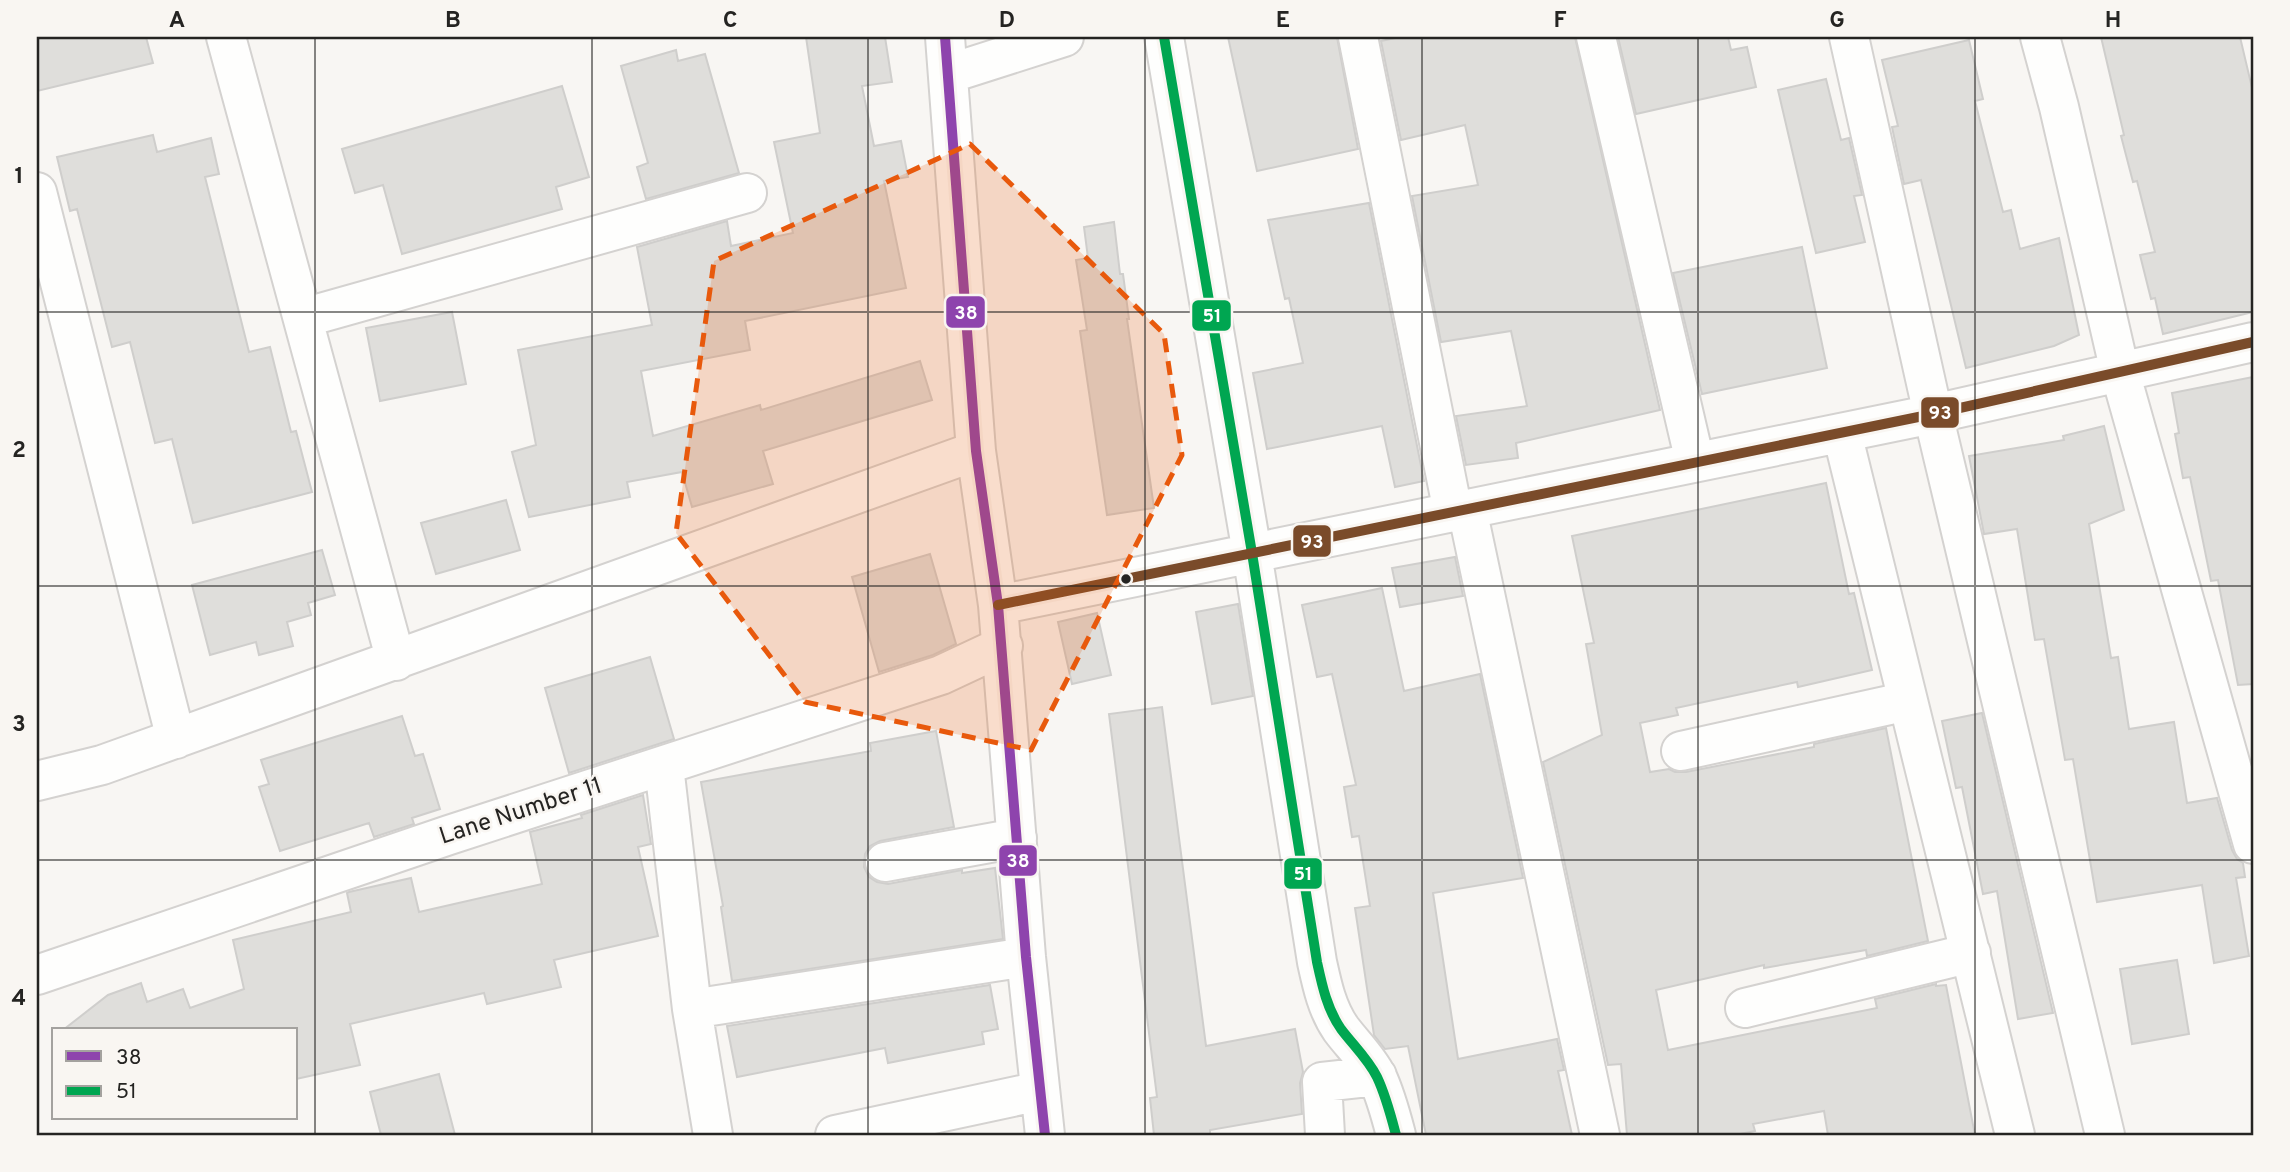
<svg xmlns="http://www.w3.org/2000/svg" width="2290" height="1172" viewBox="0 0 2290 1172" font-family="Overpass,sans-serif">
	<rect width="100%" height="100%" fill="#f8f6f3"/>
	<path fill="#dfdedb" stroke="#cfcecc" stroke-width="2" d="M37,37H146L153,63L37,91Z
		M806,37H885L892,82L862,86L874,146L901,141L908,177L884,181L906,288L745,321L750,350L641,371L653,436L760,405L761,410L920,361L932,400L763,451L773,484L692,507L682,472L627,482L630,497L529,517L512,452L536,445L518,350L652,325L637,247L727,221L731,246L793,233L774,142L820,133Z
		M1228,37H1337L1358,149L1257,171Z
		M1400,37H1575L1660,410L1516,443L1518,458L1466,465L1456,416L1527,406L1511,331L1441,342L1412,196L1478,185L1465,125L1401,140L1381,41Z
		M1618,37H1728L1731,50L1747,47L1756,87L1636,114Z
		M2101,37H2240L2253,92V312L2163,334L2155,298L2151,299L2140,255L2155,252L2137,181L2133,182L2121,136L2124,135Z
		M1969,40L1983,99L1975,101L2003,212L2011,210L2020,249L2059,238L2079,335L2054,346L1966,368L1921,180L1904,184L1892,127L1898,126L1882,60Z
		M676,50L678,61L705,54L739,173L646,199L637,167L648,163L621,66Z
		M1826,79L1841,140L1849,138L1862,195L1854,196L1865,242L1816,253L1778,90Z
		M562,86L589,177L556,187L562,209L402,254L383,185L355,193L342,149Z
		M153,135L157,152L211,138L219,174L205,177L249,352L270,347L291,432L296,431L312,492L193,523L172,439L155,443L130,342L112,347L77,209L70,211L57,157Z
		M1369,203L1424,481L1395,487L1382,426L1267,449L1253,373L1303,363L1289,298L1285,299L1268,220Z
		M1114,222L1120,274H1123L1129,319H1127L1154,508L1107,515L1080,331L1087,330L1076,260L1088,258L1084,227Z
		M1802,247L1827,368L1702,394L1673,273Z
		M452,312L466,384L380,401L366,328Z
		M2253,377V684L2238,685L2218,580L2211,581L2190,477L2183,478L2175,434L2179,433L2172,393Z
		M2104,426L2124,510L2089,524L2111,658L2118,657L2129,729L2174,722L2187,803L2217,798L2232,850L2237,859L2243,863L2245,877L2236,878L2249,956L2214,963L2202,885L2097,902L2073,759L2065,760L2044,639L2035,640L2017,529L1984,534L1969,456L2064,440L2063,436Z
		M1826,483L1849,594L1854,593L1872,670L1798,687L1797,682L1676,708L1678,715L1640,723L1650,772L1669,769L1675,772H1686L1814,747V744L1886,728L1928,941L1867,956L1866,950L1764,968V965L1656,990L1668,1050L1877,1008L1875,999L1936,984V986L1946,985L1975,1135H1828L1824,1111L1753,1124L1755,1131L1735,1135H1627L1621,1064L1608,1065L1543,762L1602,735L1586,644L1594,643L1572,536Z
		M506,500L520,550L436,574L421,523Z
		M322,550L335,595L308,603L311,615L287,622L293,646L259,655L256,642L210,655L192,585Z
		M930,554L956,644L933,655L879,672L852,577Z
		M1455,557L1463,596L1400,607L1392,568Z
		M1382,588L1404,691L1480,674L1523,878L1433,893L1458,1059L1557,1039L1564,1070L1558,1071L1572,1135H1426L1408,1046L1385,1049L1374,1035L1355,908L1370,906L1359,836L1352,837L1344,787L1356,785L1332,674L1317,677L1302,605Z
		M1238,604L1253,696L1212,704L1196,612Z
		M1097,613L1111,675L1072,684L1058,622Z
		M650,657L674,739L569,773L545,688Z
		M1162,707L1206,1046L1295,1029L1303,1072L1300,1083L1302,1114L1210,1130V1135H1154L1150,1098L1157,1097L1109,714Z
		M1982,713L2053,1013L2018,1019L1997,891L1983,894L1962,787L1956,788L1942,721Z
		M402,716L415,756L423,754L440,809L412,818L414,824L374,837L369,823L280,851L259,787L269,784L261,760Z
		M936,731L954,827L880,841L870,846L865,854L864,867L869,877L877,882L888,884L962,870V873L995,868L1003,939L732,981L721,907L723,906L701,782L871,751L870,743Z
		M643,795L651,844L638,847L658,936L554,960L561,987L487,1004L484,993L350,1024L360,1065L296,1079V1030H63L108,995L141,983L147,1002L183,989L190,1008L244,989L233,940L351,912L347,893L349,892L411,878L419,912L542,884L530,832L582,818L581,815Z
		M2177,960L2189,1034L2132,1044L2120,969Z
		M990,985L998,1029L982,1032L984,1044L888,1063L885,1048L737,1077L727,1026Z
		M439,1074L455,1135H381L370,1092Z"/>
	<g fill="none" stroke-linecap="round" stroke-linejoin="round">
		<defs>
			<path id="minor" d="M226,37L396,661
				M945,37L976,451L998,605L1026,957L1045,1135
				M1164,37L1252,553L1317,962C1322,985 1327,1009 1341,1029C1353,1045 1368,1059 1377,1077C1386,1096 1391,1116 1396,1135
				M1358,37L1453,512
				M1596,37L1695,462
				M1849,37L1933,414L2105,1135
				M2040,37L2059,107L2120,372L2253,844
				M948,74L1064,37
				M37,192L176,739
				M303,318L747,193
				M1842,433L2015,1135
				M1467,509L1600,1135
				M998,605L1933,414L2253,342
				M1681,751L1908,701
				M664,766L692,1009L713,1135
				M37,781L102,765L976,451
				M885,862L1017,838
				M37,975L449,835L941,675L1003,646
				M1745,1008L1971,953
				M692,1009L1026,957
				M835,1135L1040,1091
				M1325,1135L1322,1082L1377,1076"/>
		</defs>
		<use href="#minor" stroke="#d4d2d0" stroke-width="42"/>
		<use href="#minor" stroke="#fefefd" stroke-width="38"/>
		<defs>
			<path id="bus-1" d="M945,37L976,451L998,605L1026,957L1045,1135"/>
			<path id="bus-2" d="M1164,37L1252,553L1317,962C1322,985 1327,1009 1341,1029C1353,1045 1368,1059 1377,1077C1386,1096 1391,1116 1396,1135"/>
			<path id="bus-3" d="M998,605L1933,414L2253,342"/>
		</defs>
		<use href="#bus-1" stroke="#f9f6f2" stroke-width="16"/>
		<use href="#bus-2" stroke="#f9f6f2" stroke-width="16"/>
		<use href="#bus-3" stroke="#f9f6f2" stroke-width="16"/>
		<use href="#bus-1" stroke="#8e44ad" stroke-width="10"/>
		<use href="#bus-2" stroke="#00a651" stroke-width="10"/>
		<use href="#bus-3" stroke="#7a4b2a" stroke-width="10"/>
	</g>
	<path fill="#e8590c" fill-opacity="0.2" stroke="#e8590c" stroke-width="5" stroke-dasharray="14 9" stroke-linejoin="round" d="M970,144L1164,334L1182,455L1031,750L805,702L676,533L714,261Z"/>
	<path fill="none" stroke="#252422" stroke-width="2" stroke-opacity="0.55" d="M315,37V1135M592,37V1135M868,37V1135M1145,37V1135M1422,37V1135M1698,37V1135M1975,37V1135M37,312H2253M37,586H2253M37,860H2253"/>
	<circle fill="#252422" stroke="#f9f6f2" stroke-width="2.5" cx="1126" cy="579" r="6"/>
	<g text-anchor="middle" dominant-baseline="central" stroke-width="5" stroke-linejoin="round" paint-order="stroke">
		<g font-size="24" fill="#252422" stroke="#f9f6f2">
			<text transform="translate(521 812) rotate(-18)">Lane Number 11</text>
		</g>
	</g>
	<g stroke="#f9f6f2" stroke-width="2.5">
		<rect x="945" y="295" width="41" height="34" rx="7" fill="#8e44ad"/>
		<rect x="1191" y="299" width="41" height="33" rx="7" fill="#00a651"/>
		<rect x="1920" y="396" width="40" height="33" rx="7" fill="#7a4b2a"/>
		<rect x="1292" y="524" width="40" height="34" rx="7" fill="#7a4b2a"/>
		<rect x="998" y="844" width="40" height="33" rx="7" fill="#8e44ad"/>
		<rect x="1283" y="857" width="40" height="33" rx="7" fill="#00a651"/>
	</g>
	<g font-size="19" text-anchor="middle" font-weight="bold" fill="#fff">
		<text x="966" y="319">38</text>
		<text x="1212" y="322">51</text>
		<text x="1940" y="419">93</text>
		<text x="1312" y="548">93</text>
		<text x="1018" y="867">38</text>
		<text x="1303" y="880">51</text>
	</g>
	<rect width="2290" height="1172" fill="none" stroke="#f9f6f2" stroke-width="77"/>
	<rect x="52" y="1028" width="245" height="91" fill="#f9f6f2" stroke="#a4a29f" stroke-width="2"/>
	<rect x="66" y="1051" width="35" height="10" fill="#8e44ad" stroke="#a4a29f" stroke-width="2"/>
	<text x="116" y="1064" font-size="21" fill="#252422">38</text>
	<rect x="66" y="1086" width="35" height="10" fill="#00a651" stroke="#a4a29f" stroke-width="2"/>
	<text x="116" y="1098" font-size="21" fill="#252422">51</text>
	<rect x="38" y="38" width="2214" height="1096" fill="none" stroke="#252422" stroke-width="2.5"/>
	<g font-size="23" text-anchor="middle" font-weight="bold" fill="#252422">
		<text x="177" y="27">A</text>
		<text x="453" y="27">B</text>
		<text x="730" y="27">C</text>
		<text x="1007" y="27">D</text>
		<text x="1283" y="27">E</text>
		<text x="1560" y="27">F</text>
		<text x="1837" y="27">G</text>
		<text x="2113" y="27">H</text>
		<text x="19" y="183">1</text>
		<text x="19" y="457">2</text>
		<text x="19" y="731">3</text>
		<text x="19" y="1005">4</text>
	</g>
</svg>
